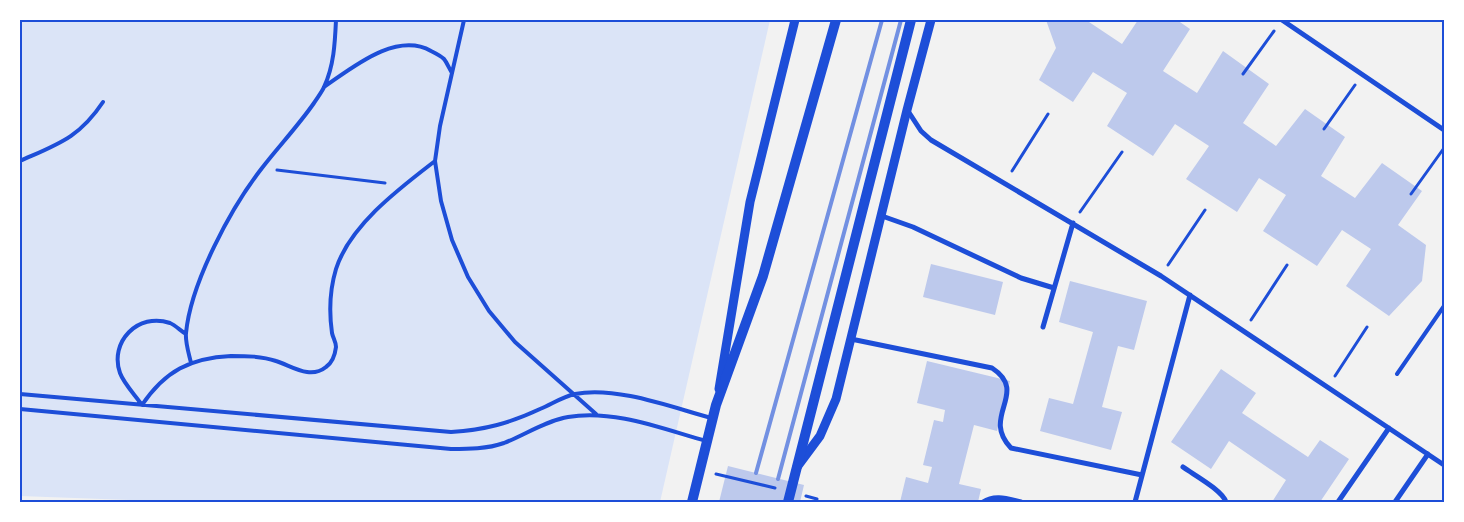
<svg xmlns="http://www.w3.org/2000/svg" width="1464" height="522" viewBox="0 0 1464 522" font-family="'Source Sans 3',sans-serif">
	<rect width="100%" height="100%" fill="#f2f2f2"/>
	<path fill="#dbe4f7" d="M20,20H770L660,502H185L20,496Z"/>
	<path fill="#bdc9ec" d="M1046,20H1090L1089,22L1122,44L1138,20H1177L1190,29L1163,71L1197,93L1223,51L1269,84L1243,123L1276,146L1305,109L1345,137L1321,176L1355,198L1382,163L1422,191L1398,225L1426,245L1422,281L1389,316L1346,286L1371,249L1342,230L1317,266L1263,231L1286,195L1259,178L1237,212L1186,179L1209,146L1175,124L1153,156L1107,126L1127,93L1093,72L1073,102L1039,80L1056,48Z
		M931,264L1003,282L995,315L923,297Z
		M1070,281L1147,301L1134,350L1118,346L1102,407L1122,412L1111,450L1040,431L1049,398L1073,404L1093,332L1059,322Z
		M927,361L1010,381L997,431L974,425L959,484L981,489L978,502H900L906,477L928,483L932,467L923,465L934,420L943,422L945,410L917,403Z
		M1221,369L1256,393L1242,413L1308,457L1320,440L1349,459L1320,502H1272L1286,480L1229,441L1211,469L1171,442Z
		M728,466L804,485L800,502H719Z"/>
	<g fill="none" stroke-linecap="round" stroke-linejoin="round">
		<path stroke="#1d4ed8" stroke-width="3" d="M1164,20H1165
			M1243,74L1274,31
			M1324,129L1355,85
			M277,170L385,183
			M1012,171L1048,114
			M1411,194L1444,148
			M1080,212L1122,152
			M1168,265L1205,210
			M1251,320L1287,265
			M1335,376L1367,327
			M716,474L775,488
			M806,496L817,499L816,502"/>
		<path stroke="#1d4ed8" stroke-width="4" d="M464,20L440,126L435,161L441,201L452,240L468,277L489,311L515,342L596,414
			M324,87C352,68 396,31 431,51C435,53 441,56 444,59C447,63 449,68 452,73
			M20,161C58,144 79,138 103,102
			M186,334C181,331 175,325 170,323C138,312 109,342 120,373C124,384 136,396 142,405C165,371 190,358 231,356C246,356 262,356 276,361C292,366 310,380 326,367C332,363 335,355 336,347C336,342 333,338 332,333C329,312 330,289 336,269C350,225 400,188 435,161
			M191,363C189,354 185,342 186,333C191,282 231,208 262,168C279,146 298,126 314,103C317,98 322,92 324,87C334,66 335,42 336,20
			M1397,374L1444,306
			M20,394L451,432C485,430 510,423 540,409C552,404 562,397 575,394C616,386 671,407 711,418
			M20,409L451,449C468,449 487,449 504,443C525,435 545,421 568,417C613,409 663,429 706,441"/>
		<path stroke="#1d4ed8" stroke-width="5" d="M1282,20L1444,130
			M908,111L921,131L931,140L1161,276L1444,465
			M882,216L913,227L1021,278L1054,288
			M1043,327L1073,223
			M851,339L992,368C1030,393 980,416 1011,448L1142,475
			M1183,467C1194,475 1222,490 1226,502
			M983,502C995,494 1008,499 1021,502
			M1135,502L1190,295
			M1338,502L1389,428
			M1395,502L1428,454"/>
		<path stroke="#1d4ed8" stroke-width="9" d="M719,389L750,202L795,20
			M797,467L820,436L836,399L907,110L931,20"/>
		<path stroke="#1d4ed8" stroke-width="10" d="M692,502L716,405L763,276L836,20
			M788,502L911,20"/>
		<path stroke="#7290e2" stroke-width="4" d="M756,473L882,20
			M778,479L901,20"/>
	</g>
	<rect width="1464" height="522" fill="none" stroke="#ffffff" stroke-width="42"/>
	<rect x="21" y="21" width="1422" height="480" fill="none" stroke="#1d4ed8" stroke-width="2"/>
</svg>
